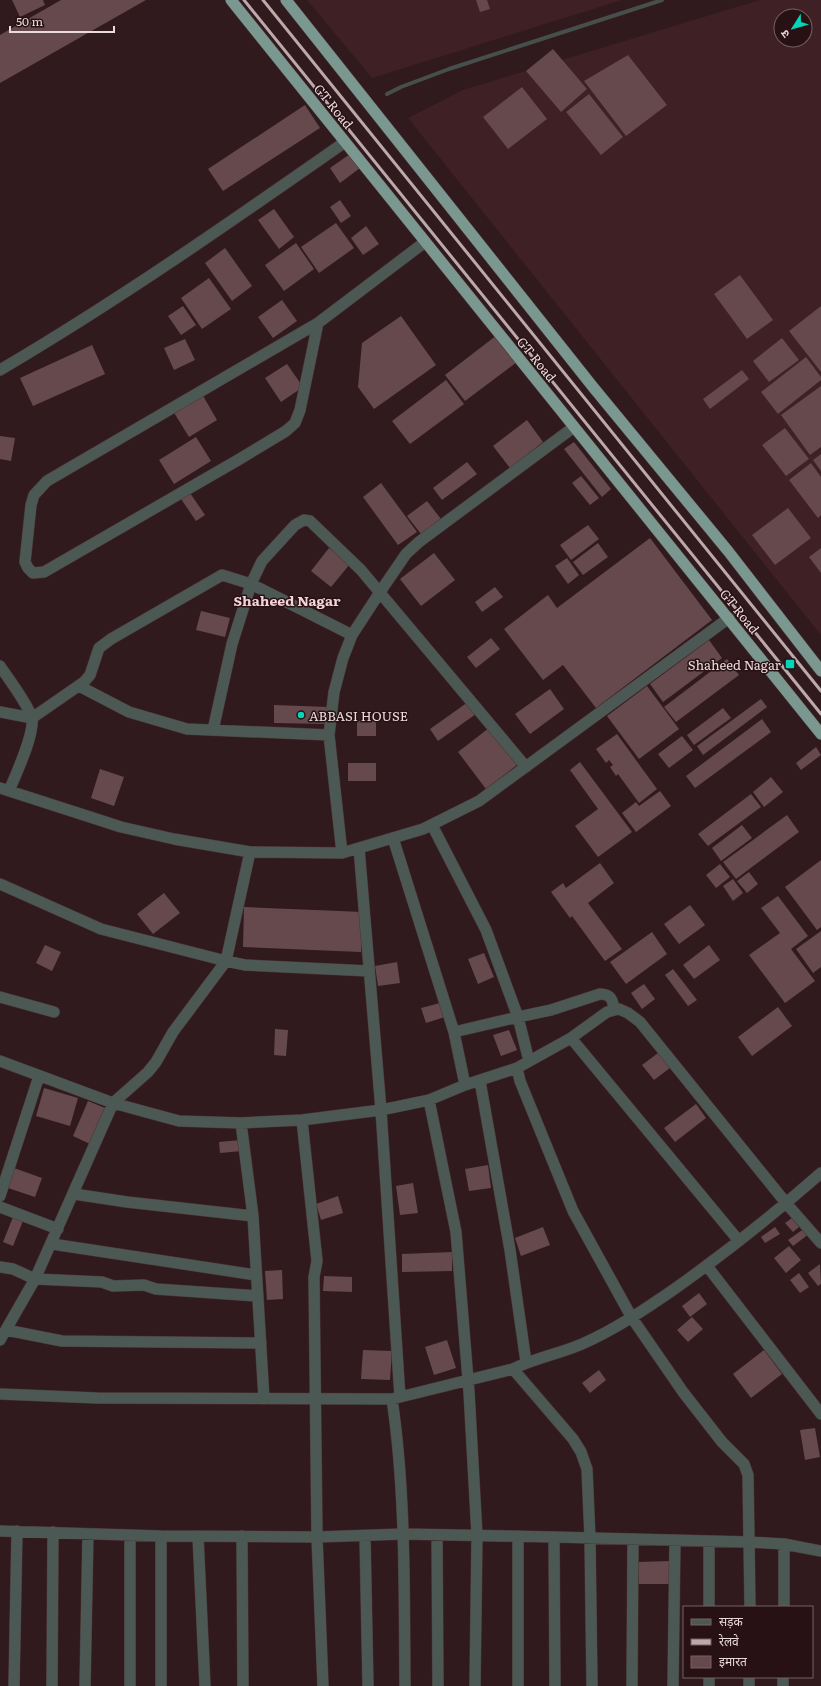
<svg xmlns="http://www.w3.org/2000/svg" width="821" height="1686" viewBox="0 0 821 1686" font-family="Literata,'Noto Sans Devanagari',serif">
	<rect width="100%" height="100%" fill="#311a1e"/>
	<path fill="#3e2025" fill-rule="evenodd" d="M307,0H622L372,78Z
		M760,0H821V635L408,118L463,90ZM781,16H805V40H781Z"/>
	<g fill="none" stroke-linecap="round" stroke-linejoin="round">
		<path stroke="#464f4c" stroke-width="4" d="M387,94L401,87L449,69L662,0"/>
	</g>
	<path fill="#65494d" d="M12,0H43L45,5L20,17Z
		M61,0H146L0,83V35Z
		M476,0H487L490,9L480,12Z
		M553,49L587,89L561,112L526,71Z
		M628,55L667,105L626,136L584,81Z
		M522,87L547,119L508,149L483,117Z
		M589,94L623,137L601,155L566,112Z
		M305,105L320,128L223,191L208,169Z
		M350,154L360,168L340,183L330,168Z
		M340,200L351,216L341,223L330,207Z
		M274,209L294,237L279,249L258,220Z
		M336,223L354,248L319,273L301,247Z
		M366,226L379,244L363,255L351,238Z
		M296,243L314,269L284,291L265,265Z
		M225,248L252,286L232,301L205,263Z
		M740,275L773,320L747,339L714,294Z
		M209,278L231,309L202,329L181,298Z
		M282,300L297,321L273,338L258,317Z
		M183,306L196,325L181,335L168,316Z
		M821,306V372L789,331Z
		M401,316L436,365L374,409L358,387L362,343Z
		M497,335L517,362L465,401L445,375Z
		M782,338L799,360L769,382L753,361Z
		M185,339L195,360L174,370L164,348Z
		M92,345L105,374L33,406L20,378Z
		M806,357L821,377V380L778,414L761,392Z
		M287,364L303,387L281,402L265,378Z
		M742,370L749,379L710,409L703,399Z
		M446,380L464,404L410,444L392,421Z
		M821,386V447L810,455L781,415Z
		M202,394L217,420L189,437L173,411Z
		M527,420L543,442L510,468L493,446Z
		M785,428L809,459L786,476L762,445Z
		M0,436L15,438L11,461L0,459Z
		M196,437L211,461L174,484L159,460Z
		M574,442L611,489L602,497L564,449Z
		M821,454V471L813,460Z
		M467,462L477,474L442,500L433,488Z
		M811,463L821,477V515L818,518L789,480Z
		M581,476L599,498L590,505L572,483Z
		M381,483L417,532L398,545L363,497Z
		M188,490L205,515L196,521L179,496Z
		M427,501L441,519L421,534L407,516Z
		M788,508L811,538L775,565L752,535Z
		M588,525L599,539L571,560L560,545Z
		M650,538L712,620L596,708L563,665L543,680L504,629L548,595L557,608Z
		M598,543L608,557L583,575L573,562Z
		M329,548L350,564L331,587L311,571Z
		M821,548V573L809,557Z
		M434,553L455,580L421,606L400,579Z
		M567,558L579,575L568,584L555,566Z
		M495,587L503,597L482,612L475,602Z
		M201,611L230,618L225,637L196,630Z
		M491,638L500,649L476,668L467,657Z
		M709,640L722,658L663,702L650,684Z
		M727,659L739,675L676,722L664,707Z
		M647,686L679,729L639,759L607,716Z
		M550,689L564,709L530,734L515,714Z
		M761,699L767,707L703,755L697,746Z
		M468,702L476,714L438,741L430,729Z
		M274,705L329,707L328,724L274,723Z
		M723,708L731,718L694,745L687,735Z
		M762,719L771,732L695,788L686,776Z
		M357,721H376V736H357Z
		M489,728L517,765L486,789L458,752Z
		M617,734L657,789L639,803L618,774L616,776L610,767L613,765L609,760L606,763L596,749Z
		M682,736L693,750L669,768L658,754Z
		M816,747L821,755L801,770L796,763Z
		M580,762L632,832L598,857L575,826L598,809L570,770Z
		M348,763H376V781H348Z
		M100,769L124,777L114,806L91,798Z
		M771,777L783,792L764,807L753,792Z
		M660,791L671,806L636,832L622,813L636,802L639,806Z
		M751,794L761,807L708,846L698,834Z
		M787,815L799,832L736,879L723,862Z
		M742,825L752,838L721,861L712,848Z
		M821,860V927L817,930L785,887Z
		M600,863L614,883L588,903L622,949L605,961L572,916L570,918L551,892L563,883L566,888Z
		M720,864L730,877L716,888L706,875Z
		M749,872L758,884L747,893L737,881Z
		M733,879L743,893L733,901L723,886Z
		M164,893L180,913L153,934L137,914Z
		M778,896L808,936L791,949L815,981L785,1003L749,955L780,933L761,908Z
		M690,905L705,925L679,944L664,924Z
		M244,907L363,912L361,952L243,947Z
		M821,931V967L813,973L796,949Z
		M652,932L667,954L626,984L610,962Z
		M45,945L61,952L52,971L36,963Z
		M709,945L720,960L694,979L683,965Z
		M484,953L494,977L478,984L468,959Z
		M397,962L400,983L378,986L375,966Z
		M673,969L697,1000L688,1006L665,975Z
		M644,984L655,999L642,1009L631,993Z
		M440,1003L445,1017L426,1023L421,1008Z
		M778,1007L792,1026L752,1056L738,1037Z
		M275,1029L288,1030L286,1056L274,1055Z
		M509,1030L517,1050L501,1056L493,1035Z
		M658,1053L670,1068L654,1080L642,1065Z
		M44,1088L78,1098L70,1126L36,1116Z
		M88,1101L105,1108L90,1144L73,1136Z
		M696,1104L706,1118L675,1142L664,1128Z
		M241,1140L242,1151L220,1153L219,1142Z
		M488,1165L491,1188L469,1191L465,1169Z
		M14,1168L42,1178L35,1197L8,1188Z
		M413,1183L418,1213L400,1215L396,1186Z
		M338,1196L343,1213L321,1220L316,1204Z
		M13,1217L23,1221L13,1246L3,1242Z
		M792,1218L799,1227L793,1232L785,1223Z
		M543,1227L550,1245L521,1256L515,1238Z
		M775,1227L780,1234L765,1243L761,1237Z
		M805,1228L809,1234L793,1246L788,1240Z
		M789,1246L801,1260L786,1273L774,1258Z
		M452,1252V1271L402,1272V1254Z
		M820,1264L821,1284L818,1286L808,1273Z
		M282,1270L283,1299L267,1300L265,1271Z
		M799,1273L809,1287L800,1293L790,1280Z
		M324,1276L352,1277V1292L323,1291Z
		M699,1293L707,1304L690,1317L682,1306Z
		M692,1317L703,1329L688,1342L677,1330Z
		M447,1340L456,1368L434,1375L425,1347Z
		M363,1350L392,1351L390,1380L361,1379Z
		M764,1350L782,1374L751,1398L733,1374Z
		M599,1370L606,1380L590,1393L582,1383Z
		M815,1428L820,1457L805,1460L800,1430Z
		M671,1561V1584H639L638,1562Z"/>
	<g fill="none" stroke-linecap="round" stroke-linejoin="round">
		<defs>
			<path id="minor" d="M318,323L300,410L295,423L286,431L238,460L44,572L33,573L28,568L25,562L31,505L34,495L47,481L318,323L425,242
				M0,666C8,678 30,707 32,719C34,736 16,774 9,791
				M79,686L129,712L187,729L329,735
				M0,712L32,718L84,682L90,675L99,648L111,639L222,575L251,584L352,635
				M213,730L232,644L251,584L262,561L295,525L304,520L310,521L361,570L526,767
				M0,788L121,827L174,839L250,852L342,853L423,829L479,801L729,618
				M432,825L486,930L518,1017L454,1032
				M393,838L454,1032L465,1085
				M359,848L381,1110L400,1397
				M342,853L329,735L334,692L343,658L352,635L380,592L406,554L419,542L574,427
				M0,884L101,929L226,961L245,965L369,971
				M0,997L54,1012
				M571,1038L739,1241
				M0,1061L113,1103L179,1121L241,1123L302,1120L381,1110L429,1100L465,1085L517,1068L571,1038L607,1012L619,1009L628,1013L640,1022L786,1203L821,1243
				M529,1061L518,1017L551,1010L600,994C611,994 613,1000 614,1010
				M517,1068L520,1081L573,1211L632,1318L683,1392L722,1442L744,1464L748,1475L750,1607
				M480,1081L510,1250L526,1362
				M429,1100L456,1232L469,1392L477,1535L475,1686
				M302,1120L317,1261L314,1277L317,1537L323,1686
				M241,1123L253,1216L264,1399
				M74,1194L127,1202L253,1216
				M0,1196L39,1076
				M0,1207L58,1229
				M52,1244L256,1275
				M707,1266L821,1414
				M0,1267L13,1269L35,1279L102,1282L113,1286L144,1285L156,1289L258,1296
				M6,1330L62,1341L261,1343
				M0,1340L35,1279L113,1103L148,1072L156,1062L173,1032L226,961L250,852
				M513,1369L573,1439L581,1452L587,1469L590,1538L592,1686
				M0,1394L97,1398L392,1399L513,1369C535,1358 559,1354 582,1344C614,1330 644,1310 673,1290C724,1254 773,1215 821,1173
				M392,1399C406,1494 404,1591 405,1686
				M0,1531L161,1536L317,1537L403,1534L554,1537L750,1542L784,1544L821,1551
				M437,1535L438,1686
				M198,1536L205,1686
				M242,1536L243,1686
				M365,1536L368,1686
				M554,1537L555,1686
				M709,1541V1607
				M784,1607V1544
				M709,1677V1686
				M14,1686L17,1531
				M52,1686L53,1532
				M85,1686L88,1534
				M130,1686V1535
				M161,1686V1536
				M518,1686V1536
				M632,1686L633,1539
				M673,1686L675,1540
				M749,1686V1677
				M783,1686V1677"/>
			<path id="tertiary" d="M0,370C119,300 232,221 345,142"/>
			<path id="trunk" d="M231,0L821,734
				M286,0L593,387L728,551L821,671"/>
		</defs>
		<use href="#minor" stroke="#4b3539" stroke-width="12"/>
		<use href="#tertiary" stroke="#4b3539" stroke-width="12"/>
		<use href="#trunk" stroke="#4b3539" stroke-width="12"/>
		<use href="#minor" stroke="#4b5854" stroke-width="11"/>
		<use href="#tertiary" stroke="#4b5854" stroke-width="11"/>
		<use href="#trunk" stroke="#7a9890" stroke-width="11"/>
		<path stroke="#bca9ac" stroke-width="3" d="M244,0L821,714
			M263,0L821,691"/>
	</g>
	<g fill="#03d5b6" stroke="#271114" stroke-width="1.5">
		<rect x="785" y="659" width="10" height="10" rx="2"/>
		<circle cx="301" cy="715" r="4"/>
	</g>
	<g text-anchor="middle" dominant-baseline="central" stroke-width="3" stroke-linejoin="round" paint-order="stroke">
		<g font-size="13" fill="#ebdadc" stroke="#271114">
			<text transform="translate(334 106) rotate(51)">GT Road</text>
			<text transform="translate(537 359) rotate(51)">GT Road</text>
			<text transform="translate(740 611) rotate(51)">GT Road</text>
		</g>
		<g font-size="13" fill="#ebdadc" stroke="#271114" text-anchor="end">
			<text x="781" y="664">Shaheed Nagar</text>
			<text x="309" y="715" text-anchor="start">ABBASI HOUSE</text>
		</g>
		<g font-size="14" font-weight="bold" fill="#f5d3d7" stroke="#271114">
			<text x="287" y="600">Shaheed Nagar</text>
		</g>
	</g>
	<rect x="683" y="1606" width="130" height="72" fill="#271114" stroke="#756164"/>
	<rect x="691" y="1619" width="20" height="6" fill="#4b5854" stroke="#756164"/>
	<text x="719" y="1626" font-size="12" fill="#ebdadc">सड़क</text>
	<rect x="691" y="1639" width="20" height="6" fill="#bca9ac" stroke="#756164"/>
	<text x="719" y="1646" font-size="12" fill="#ebdadc">रेलवे</text>
	<rect x="691" y="1656" width="20" height="12" fill="#65494d" stroke="#756164"/>
	<text x="719" y="1666" font-size="12" fill="#ebdadc">इमारत</text>
	<g transform="translate(793 28) rotate(233)"><circle r="19" fill="#271114" stroke="#756164"/>
	<path d="M0-3L7 15L0 10L-7 15Z" fill="#03d5b6"/>
	<text y="-6" font-size="11" font-weight="bold" text-anchor="middle" fill="#ebdadc">उ</text>
	</g>
	<path d="M10 26v6h104v-6" fill="none" stroke="#ebdadc" stroke-width="2"/>
	<text x="16" y="26" font-size="12" fill="#ebdadc" stroke="#271114" stroke-width="3" paint-order="stroke">50 m</text>
</svg>
